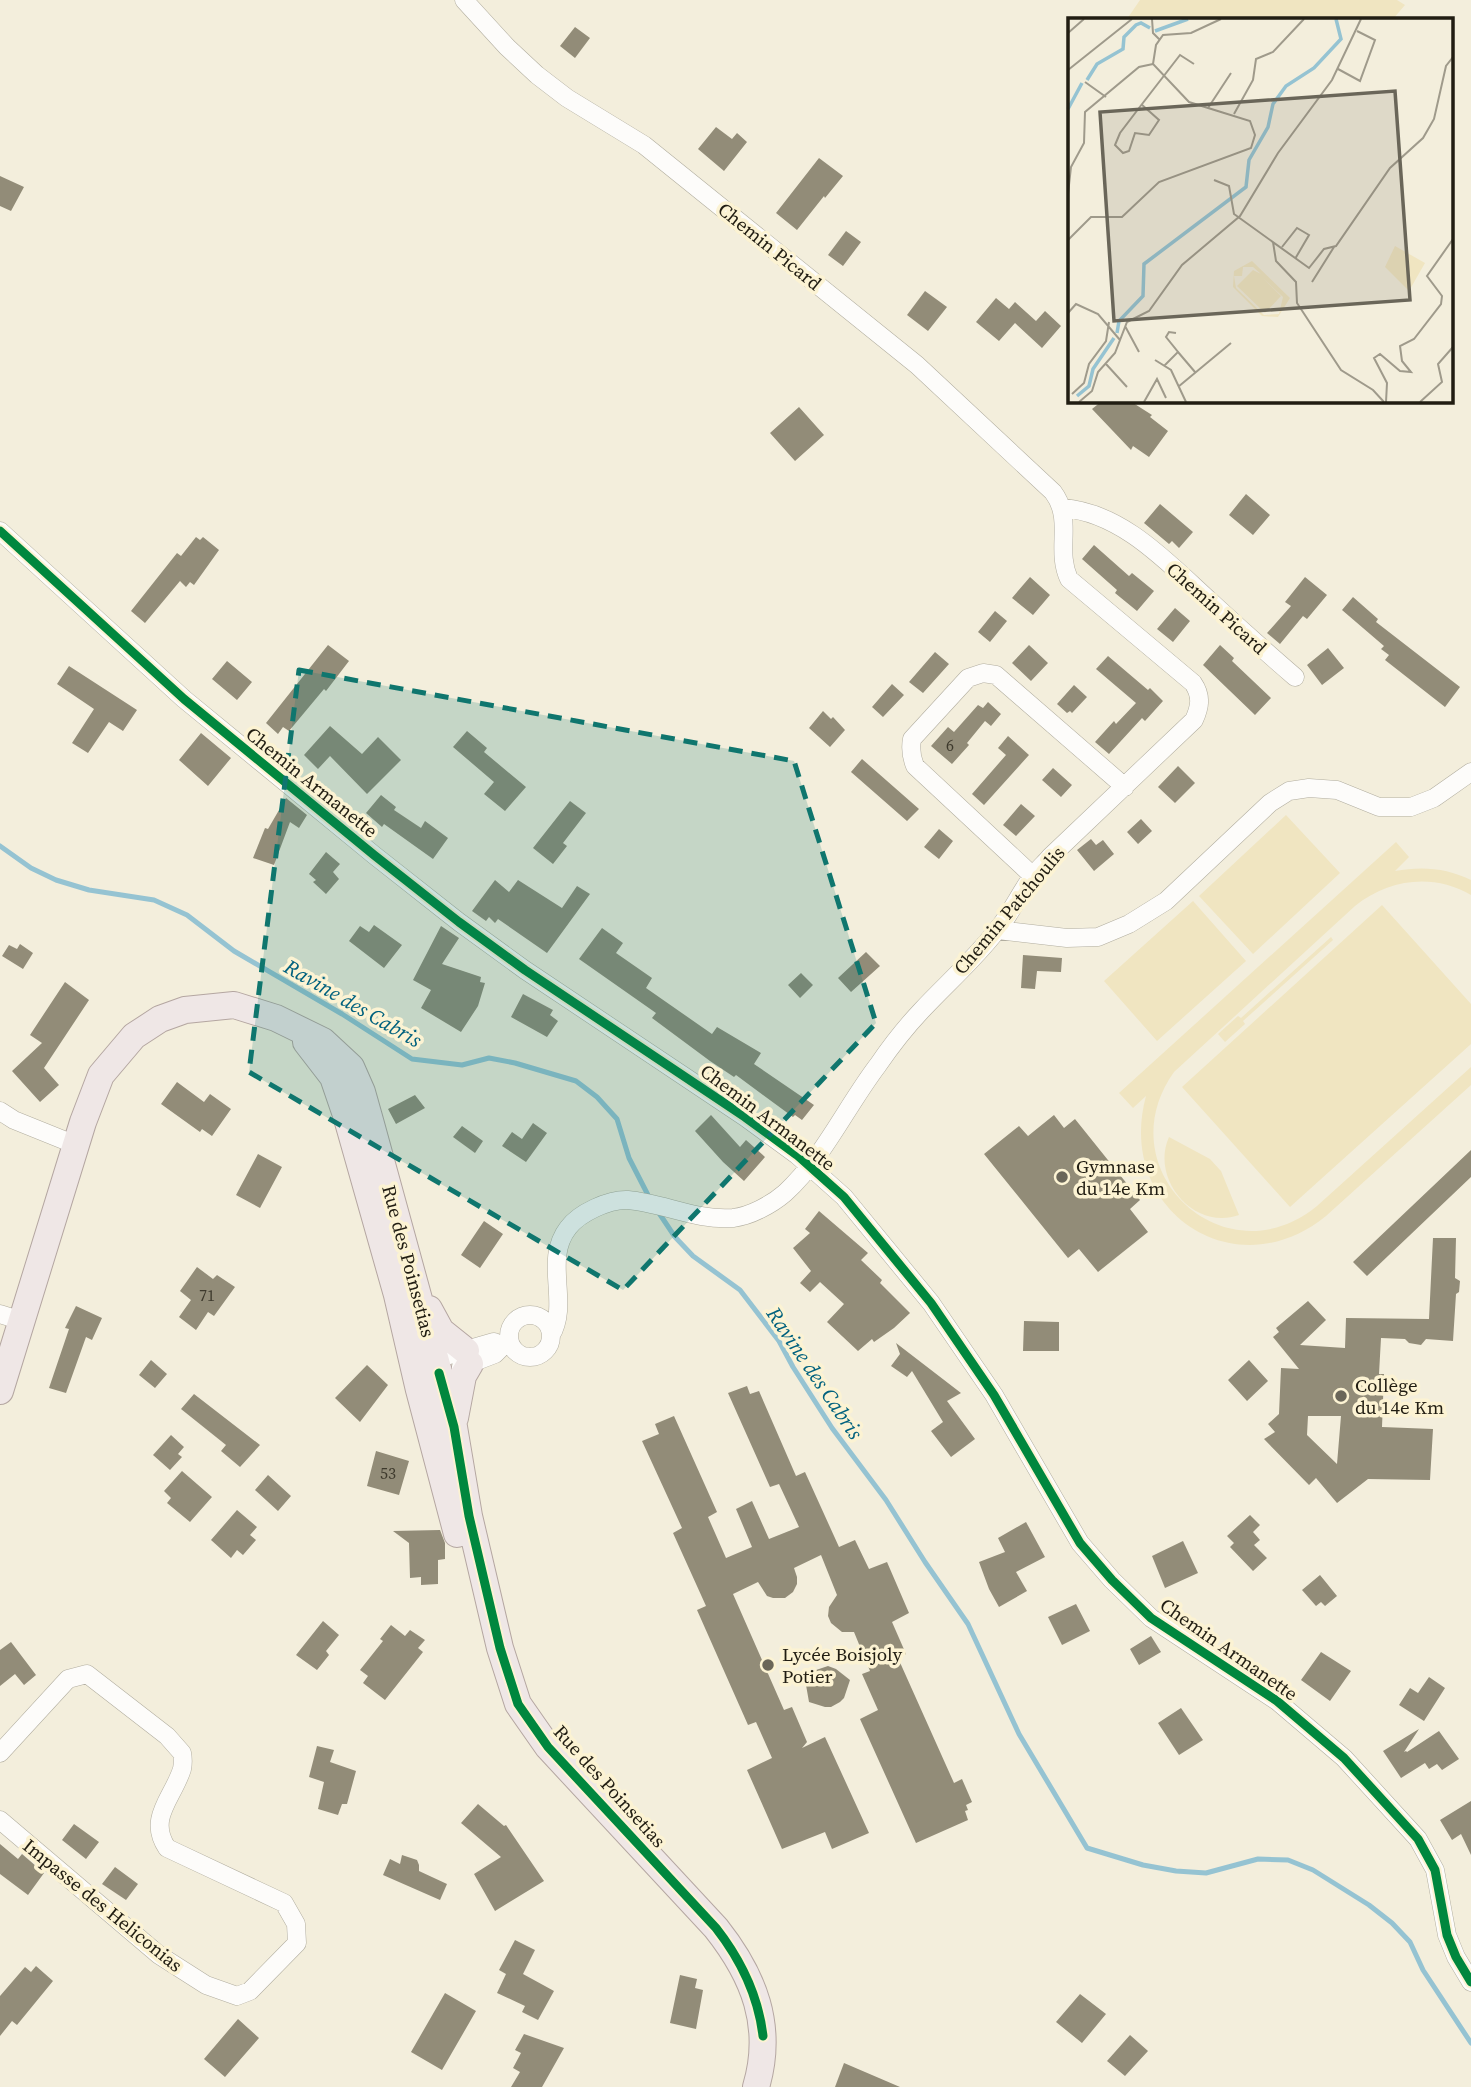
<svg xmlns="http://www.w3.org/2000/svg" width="1471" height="2087" viewBox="0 0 1471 2087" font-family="'Source Serif 4',serif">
	<rect width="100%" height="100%" fill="#f3eedc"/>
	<path fill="#f0e5c1" d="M1140,0H1397L1405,5L1393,19H1127Z
		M1286,815L1340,873L1253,954L1199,896Z
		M1396,842L1409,857L1395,871C1422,866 1447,868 1471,880V895C1433,873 1389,879 1355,906L1174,1072C1105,1169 1224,1282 1317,1206L1471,1067V1085L1326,1216C1234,1291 1115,1209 1146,1096L1133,1108L1119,1093Z
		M1193,901L1246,961L1157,1041L1104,981Z
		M1382,905L1471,1004V1044L1290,1207L1182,1087Z
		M1331,937L1333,940L1243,1021L1245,1024L1225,1042L1218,1034L1238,1016L1241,1018Z
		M1169,1137L1210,1159L1221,1171L1239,1215C1194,1231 1150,1179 1169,1137Z"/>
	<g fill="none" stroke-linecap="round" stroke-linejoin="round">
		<path stroke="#95c3d2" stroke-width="5" d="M0,846L31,868L56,880L89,890L154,900L187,915L234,951L342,1014L412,1059L462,1065L489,1058L515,1063L576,1081L597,1097L617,1119L629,1158L650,1199
			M657,1210L675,1237L693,1256L740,1290L779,1341L793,1367L832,1428L886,1500L925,1562L968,1624L1019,1734L1087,1848L1143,1865L1176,1871L1206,1873L1258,1859L1288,1860L1313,1870L1369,1905L1392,1923L1410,1942L1423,1970L1471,2043"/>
	</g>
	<path fill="#928c78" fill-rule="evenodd" d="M575,27L590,38L575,58L560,46Z
		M716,127L732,139L737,133L747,142L724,171L698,149Z
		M819,158L843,176L825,198L824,196L797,230L776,213Z
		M0,176L24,187L11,211L0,206Z
		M846,231L861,242L843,266L828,255Z
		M925,291L947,307L928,331L907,315Z
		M996,298L1009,309L1015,302L1036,321L1045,311L1061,326L1042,348L1015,323L999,341L976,322Z
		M1102,401H1130L1152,415L1150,417L1168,431L1149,457L1133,446L1131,450L1092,409Z
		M799,407L824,435L795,461L770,433Z
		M1246,494L1270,515L1253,535L1229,515Z
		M1160,504L1193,532L1179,548L1172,541L1169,544L1144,523Z
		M196,537L200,540L203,537L219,550L194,585L190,582L186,587L180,581L145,623L131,611L177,553L181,556Z
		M1094,545L1129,576L1132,573L1154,591L1137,611L1115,593L1117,590L1082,559Z
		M1030,577L1050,595L1033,615L1012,598Z
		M1305,577L1327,595L1307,619L1303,616L1280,644L1267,633L1291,606L1285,602Z
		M1353,597L1378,619L1376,622L1460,687L1445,707L1385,660L1389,655L1381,649L1384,646L1342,610Z
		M1175,608L1190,621L1173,642L1157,629Z
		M995,611L1007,621L990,642L978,632Z
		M328,645L349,661L326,691L324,689L289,731L283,727L278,734L266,723Z
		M1029,645L1048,663L1031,681L1012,663Z
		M1220,645L1234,658L1232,661L1271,698L1255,715L1203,665Z
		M1328,648L1344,668L1322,685L1307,665Z
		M935,652L949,664L923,693L909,682Z
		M1108,656L1148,690L1150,688L1163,701L1145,721L1142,718L1109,754L1095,742L1114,721L1116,724L1136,703L1096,669Z
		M227,661L252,682L237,700L212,679Z
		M69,666L137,710L123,731L109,722L88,753L72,743L94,709L57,684Z
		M892,684L904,695L883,717L872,707Z
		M1074,685L1087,697L1072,713L1070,711L1067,713L1057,704Z
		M988,702L1001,714L991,726L985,721L967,743L969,745L952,764L931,746L948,727L954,732L978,705L983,708Z
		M823,711L831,719L833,717L845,730L830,747L809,728Z
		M330,726L362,754L378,737L401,760L367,794L330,756L318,769L304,755Z
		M467,731L487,748L484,752L526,787L505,811L484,794L494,782L453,747Z
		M201,733L231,758L208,786L179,760Z
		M1008,736L1029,755L984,805L972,794L1006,755L998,748Z
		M862,759L919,809L907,821L851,772Z
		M1178,766L1195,783L1175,803L1158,787Z
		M1053,768L1072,785L1061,797L1042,780Z
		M381,795L396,807L394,810L421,828L425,821L448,838L433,859L384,824L382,827L366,813Z
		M286,798L307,815L299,828L290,822L274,865L253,858L265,828L268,829Z
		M570,801L586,813L563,843L567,846L553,864L533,848Z
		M1021,804L1035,816L1016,836L1003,825Z
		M1141,819L1152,831L1138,844L1127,832Z
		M939,829L953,841L939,859L924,847Z
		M1091,839L1096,845L1103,840L1114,854L1094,871L1077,850Z
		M326,852L340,864L333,872L339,879L326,894L313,882L316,880L309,874Z
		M495,880L509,892L518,880L562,908L577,886L590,894L547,953L498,919L495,923L489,917L486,921L472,911Z
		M374,925L402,945L384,968L349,941L360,926L369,932Z
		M441,926L459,938L442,964L481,977L480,982L485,983L478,1006L461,1032L421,1008L431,990L413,980Z
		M602,928L623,943L616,953L652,978L646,988L712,1034L717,1027L761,1053L754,1064L814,1105L802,1120L795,1115L793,1117L736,1075L734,1077L710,1061L652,1018L656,1013L579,959Z
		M20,944L33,953L23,969L2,956L9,945L17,949Z
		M866,952L880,966L851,992L838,978Z
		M1023,955L1062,958L1061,972L1037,971L1035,989L1021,988Z
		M801,973L813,985L800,998L788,985Z
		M65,982L89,1000L44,1068L59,1085L40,1102L12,1071L42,1043L30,1035Z
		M523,994L553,1010L550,1015L558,1021L547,1037L511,1017Z
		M177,1082L204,1102L210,1094L231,1109L212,1136L202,1129L200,1132L161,1104Z
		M415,1095L425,1108L396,1124L388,1109Z
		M711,1115L740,1147L746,1140L765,1157L744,1181L723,1162L695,1131Z
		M1054,1115L1064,1128L1075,1119L1140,1200L1130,1209L1148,1232L1098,1272L1079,1249L1068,1258L984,1154L1019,1126L1028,1136Z
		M533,1123L547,1133L526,1162L502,1146L512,1132L522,1139Z
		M462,1126L483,1141L475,1153L453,1137Z
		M1471,1150V1177L1367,1276L1353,1262Z
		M258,1154L282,1167L260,1208L236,1195Z
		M819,1211L868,1253L861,1260L882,1280L880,1283L910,1313L894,1328L874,1342L872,1339L858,1351L827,1322L844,1304L820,1282L810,1292L800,1283L811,1271L793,1248L810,1233L805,1229Z
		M484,1221L503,1234L480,1268L461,1255Z
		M1433,1238H1456L1455,1278L1460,1281L1459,1292L1456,1294L1453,1341L1426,1339L1421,1345L1409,1343L1405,1339L1381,1338L1379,1374H1384L1382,1427L1433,1429L1430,1480L1368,1479L1337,1503L1316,1478L1309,1485L1264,1439L1275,1432L1268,1424L1279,1414L1281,1368L1299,1369L1273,1337L1279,1332L1276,1328L1308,1301L1326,1320L1300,1345L1345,1348L1346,1318L1429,1319ZM1308,1416H1341L1337,1464L1307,1435Z
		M197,1267L213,1279L217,1275L235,1287L214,1316L208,1312L196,1330L179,1317L191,1300L180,1291Z
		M76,1306L102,1318L92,1340L86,1337L66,1393L49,1388L69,1329L65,1328Z
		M1024,1321L1059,1322V1351H1023Z
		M896,1343L961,1393L947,1401L975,1439L951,1457L931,1431L943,1422L912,1371L907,1377L891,1366L900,1354Z
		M151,1360L167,1374L155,1388L139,1375Z
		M1249,1360L1268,1381L1247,1401L1228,1380Z
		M367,1365L388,1385L360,1422L335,1398Z
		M747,1386L750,1394L759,1391L796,1476L805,1472L839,1547L855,1540L869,1569L887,1562L909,1613L892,1622L906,1654L898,1658L954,1783L962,1779L972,1802L966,1805L968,1810L965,1811L968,1820L916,1843L860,1719L878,1710L862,1674L870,1671L854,1632H842L831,1623L828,1616L829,1607L837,1595L821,1555L794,1568L797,1577V1584L793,1592L785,1598H773L767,1596L758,1582L733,1594L784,1710L792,1707L807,1742L802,1748L825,1737L869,1833L832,1849L825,1832L782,1849L747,1770L772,1758L756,1722L748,1725L697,1610L706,1606L673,1533L682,1528L642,1441L659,1434L655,1424L674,1416L717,1512L708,1517L726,1558L752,1547L736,1509L752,1501L769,1539L799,1527L779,1484L770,1487L728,1393Z
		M194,1394L260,1445L240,1467L221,1451L226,1445L181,1409Z
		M171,1435L184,1447L178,1454L182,1457L170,1470L153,1455Z
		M376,1451L409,1461L399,1495L367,1486Z
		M182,1471L212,1497L190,1522L167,1503L171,1498L164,1491Z
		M268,1475L291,1496L278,1511L255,1490Z
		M237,1510L257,1527L250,1535L256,1540L243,1555L237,1550L231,1558L211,1540Z
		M1250,1515L1260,1525L1253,1532L1260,1540L1254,1545L1267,1558L1253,1571L1230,1547L1234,1543L1227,1536Z
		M1026,1522L1045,1557L1016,1572L1027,1591L999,1607L989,1589L979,1562L1005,1552L998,1538Z
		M440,1530L445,1543V1559L438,1560V1584L421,1585V1577L410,1578L409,1543L393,1531Z
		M1183,1541L1198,1573L1165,1588L1152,1556Z
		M1320,1575L1337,1596L1325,1606L1321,1602L1316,1606L1302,1590Z
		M1076,1604L1090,1631L1062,1645L1048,1617Z
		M323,1621L339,1635L326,1651L329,1655L317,1670L296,1655Z
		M391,1625L405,1636L410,1630L425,1640L418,1648L423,1652L385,1700L363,1683L368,1676L360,1670L383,1641L380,1639Z
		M1151,1636L1161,1652L1139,1665L1130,1649Z
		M11,1642L36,1675L24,1685L15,1674L0,1686V1650Z
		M1321,1652L1351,1671L1330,1701L1301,1680Z
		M828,1666L836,1669L850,1680L844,1698L840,1702L831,1707H825L809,1702L806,1685L813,1671Z
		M1429,1677L1445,1688L1424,1721L1399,1705L1410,1688L1418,1693Z
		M1181,1708L1203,1740L1179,1755L1158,1723Z
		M1419,1729L1404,1752L1406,1751L1407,1752L1439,1731L1459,1759L1442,1770L1437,1764L1429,1769L1425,1763L1401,1778L1383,1751Z
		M317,1746L334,1750L330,1762L356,1771L347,1804H342L338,1815L318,1809L324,1782L309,1777Z
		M1471,1801V1855L1461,1834L1452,1840L1440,1820Z
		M478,1804L504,1826L506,1825L544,1881L495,1911L474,1874L501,1857L461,1823Z
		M74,1824L99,1842L86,1859L62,1840Z
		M0,1844L18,1859L22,1854L44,1873L28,1895L0,1874Z
		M402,1855L417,1860L419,1865V1871L447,1884L440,1900L383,1875L390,1859L400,1864Z
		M115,1867L138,1884L126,1900L102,1884Z
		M515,1940L535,1950L523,1974L554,1991L538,2020L522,2012L525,2006L497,1993L506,1974L499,1970Z
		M36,1966L53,1981L17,2025L12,2021L0,2036V1996L25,1967L31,1972Z
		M680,1975L697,1979L695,1988L703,1990L696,2029L670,2023Z
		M445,1993L476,2011L442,2070L411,2052Z
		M1080,1994L1106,2014L1082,2043L1056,2022Z
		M238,2019L259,2038L225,2077L204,2059Z
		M524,2034L564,2048L542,2087H511L520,2072L513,2068L521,2053L515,2050Z
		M1130,2035L1148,2051L1125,2076L1107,2061Z
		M844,2063L900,2087H835Z"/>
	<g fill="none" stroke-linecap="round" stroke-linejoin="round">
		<defs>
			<path id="street" d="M464,0L507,47L537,75L567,98L644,145L917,365L1053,492C1074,520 1055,549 1069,579L1193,683C1202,696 1200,707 1194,720L1050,857C1044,864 1037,870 1032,877C1019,894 1011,914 997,930C975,959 946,984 921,1011C905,1028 891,1046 878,1065C846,1107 824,1157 785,1193C771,1205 750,1216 733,1218C697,1221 663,1203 628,1200C609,1199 579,1213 568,1228C543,1260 570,1303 551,1335
				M1062,508C1122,512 1168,563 1210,601C1238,627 1266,652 1295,677
				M0,531L184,699L374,855L459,922L525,970L745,1117L797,1155L844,1197L931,1303L994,1395L1080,1543L1112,1580L1151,1618L1277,1701L1344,1758L1418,1839L1435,1870L1447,1935L1456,1957L1471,1982
				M1033,876L915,766C911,756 910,749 912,739L968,678L983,673L996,675L1125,787
				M998,930L1067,938L1098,937L1129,924L1166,901L1270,803L1289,791L1309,788L1337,790L1379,807H1411L1434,798L1471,772
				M0,1111L14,1120L76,1145
				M0,1314L22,1321
				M509 1336a21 21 0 1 1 42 0a21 21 0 1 1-42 0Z
				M428,1365L435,1359L494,1342L503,1346
				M461,1367L495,1354L503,1346
				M0,1753L68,1679L87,1674L167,1736L182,1753C183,1758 183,1764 182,1769C173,1798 147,1818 167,1848L284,1903L296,1924L297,1943L250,1991L237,1996L206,1985L159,1955L0,1820"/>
			<path id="primary" d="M306,1042L333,1077L346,1115L397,1295L419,1390L457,1534
				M429,1309L441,1331L466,1351
				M0,1391L83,1122L101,1075L134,1036L160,1019L185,1010L234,1005L276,1018L323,1041L351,1067L362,1092L371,1124L454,1427L469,1516L500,1648L518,1704L548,1747L716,1928C754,1976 774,2026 756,2087
				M455,1418L463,1376L470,1364"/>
		</defs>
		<use href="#street" stroke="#b1ad9f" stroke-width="19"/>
		<use href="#primary" stroke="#b4a6a1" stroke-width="28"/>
		<use href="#street" stroke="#fdfcfa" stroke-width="18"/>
		<use href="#primary" stroke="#efe7e6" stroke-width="26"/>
		<defs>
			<path id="cycleway" d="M0,531L184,699L374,855L459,922L525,970L745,1117L797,1155L844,1197L931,1303L994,1395L1080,1543L1112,1580L1151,1618L1277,1701L1344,1758L1418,1839L1435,1870L1447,1935L1456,1957L1471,1982
				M439,1373L454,1427L469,1516L500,1648L518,1704L548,1747L716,1928C741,1960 758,1994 763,2036"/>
		</defs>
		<use href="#cycleway" stroke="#fcf3d3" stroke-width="13"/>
		<use href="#cycleway" stroke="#00873e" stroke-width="9"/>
	</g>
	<path fill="#0f766e" fill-opacity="0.2" stroke="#0f766e" stroke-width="5" stroke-dasharray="14 9" stroke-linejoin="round" d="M299,670L794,761L876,1023L623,1290L249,1072Z"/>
	<g fill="#6a6659" stroke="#fcf3d3" stroke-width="2.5">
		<circle cx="1062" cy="1177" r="7"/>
		<circle cx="1341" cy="1396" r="7"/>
		<circle cx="768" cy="1665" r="7"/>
	</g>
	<g text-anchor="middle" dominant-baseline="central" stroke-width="7" stroke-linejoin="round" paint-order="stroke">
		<g font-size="16" fill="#3d392c">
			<text x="950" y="745">6</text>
			<text x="207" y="1295">71</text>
			<text x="388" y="1473">53</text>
		</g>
		<g font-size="19" fill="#211d12" stroke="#fcf3d3">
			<text transform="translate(770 246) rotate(39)">Chemin Picard</text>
			<text transform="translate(1217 608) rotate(42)">Chemin Picard</text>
			<text transform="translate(312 782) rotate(39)">Chemin Armanette</text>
			<text transform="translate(1009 910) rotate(-50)">Chemin Patchoulis</text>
			<text transform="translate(768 1117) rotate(37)">Chemin Armanette</text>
			<text transform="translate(409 1261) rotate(75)">Rue des Poinsetias</text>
			<text transform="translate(1229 1649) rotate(35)">Chemin Armanette</text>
			<text transform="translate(610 1786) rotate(48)">Rue des Poinsetias</text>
			<text transform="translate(103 1905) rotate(39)">Impasse des Heliconias</text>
		</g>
		<g font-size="19" fill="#211d12" stroke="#fcf3d3" text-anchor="start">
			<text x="1076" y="1166">Gymnase<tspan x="1076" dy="22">du 14e Km</tspan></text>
			<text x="1355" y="1385">Collège<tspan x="1355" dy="22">du 14e Km</tspan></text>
			<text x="782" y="1654">Lycée Boisjoly<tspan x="782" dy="22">Potier</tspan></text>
		</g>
		<g font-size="21" font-style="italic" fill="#01617e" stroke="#fcf3d3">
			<text transform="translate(353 1003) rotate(30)">Ravine des Cabris</text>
			<text transform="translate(815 1373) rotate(56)">Ravine des Cabris</text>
		</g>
	</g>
	<g transform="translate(1068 18)">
		<rect width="385" height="385" fill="#f3eedc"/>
		<path d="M327,228L357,245L341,273L317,249ZM184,243L222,280L210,299L194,298L165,269L166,253ZM175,249H185L193,256L185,252L169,268L197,295L213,278L195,260L215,279L211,296L196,297L168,270L166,258H174Z" fill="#f0e5c1" fill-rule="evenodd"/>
		<path fill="none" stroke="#95c3d2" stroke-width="3.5" d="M87,13L120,1M19,62L29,46L55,31L56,19L68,7L73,5L82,10M0,91L14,65M49,315L51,303L75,278L76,246L178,169L181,142L200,109L205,86L218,68L246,50L273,21L268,1M9,378L21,368L25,351L46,320"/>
		<path fill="none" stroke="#9f9a8b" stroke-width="2" d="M84,1L85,15L91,21M0,15L16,1M270,51L292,63L307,22L289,13M0,52L64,1M17,64L38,79M73,86L91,102L81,117L67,115L61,133L55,135L47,127L52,115L71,90L112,37L126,46M140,90L163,55M166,96L185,62L188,41L205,34L236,1M146,162L161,168L166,196L241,250L256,231L268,228L322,150L355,120L366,101L378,48L385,39M0,176L3,149L16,125L17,94L71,49L85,46M0,222L23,199H54L91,164L183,130L187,117L182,103L121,84L85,46L88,27L95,17L123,15L153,1M205,224L208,243L228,264L229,285L273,352L305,372L316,384M214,229L229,210L241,217L227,241M244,264L266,229M0,295L8,286L30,296L52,322M57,308L71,334M110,334L127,354M87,342L103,352L118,384M38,346L59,369M96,348L110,334L98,319L101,314L108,315M110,369L163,325M4,376L16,365L21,346L38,323L41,304M11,384L24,373L30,354L47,335L59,304L81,293L114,247L172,198L210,135L264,62L293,1M76,384L89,361L98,380M318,384L319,365L306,340L312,336L332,353L343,354L334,343L332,328L346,321L373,286L374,278L359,258L385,221M352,384L374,364L370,346L385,329"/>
		<path fill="#6a6659" fill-opacity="0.15" stroke="#6a6659" stroke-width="3.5" d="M327,73L342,282L46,303L32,94Z"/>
		<rect width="385" height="385" fill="none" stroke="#211d12" stroke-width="3.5"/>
	</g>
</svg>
